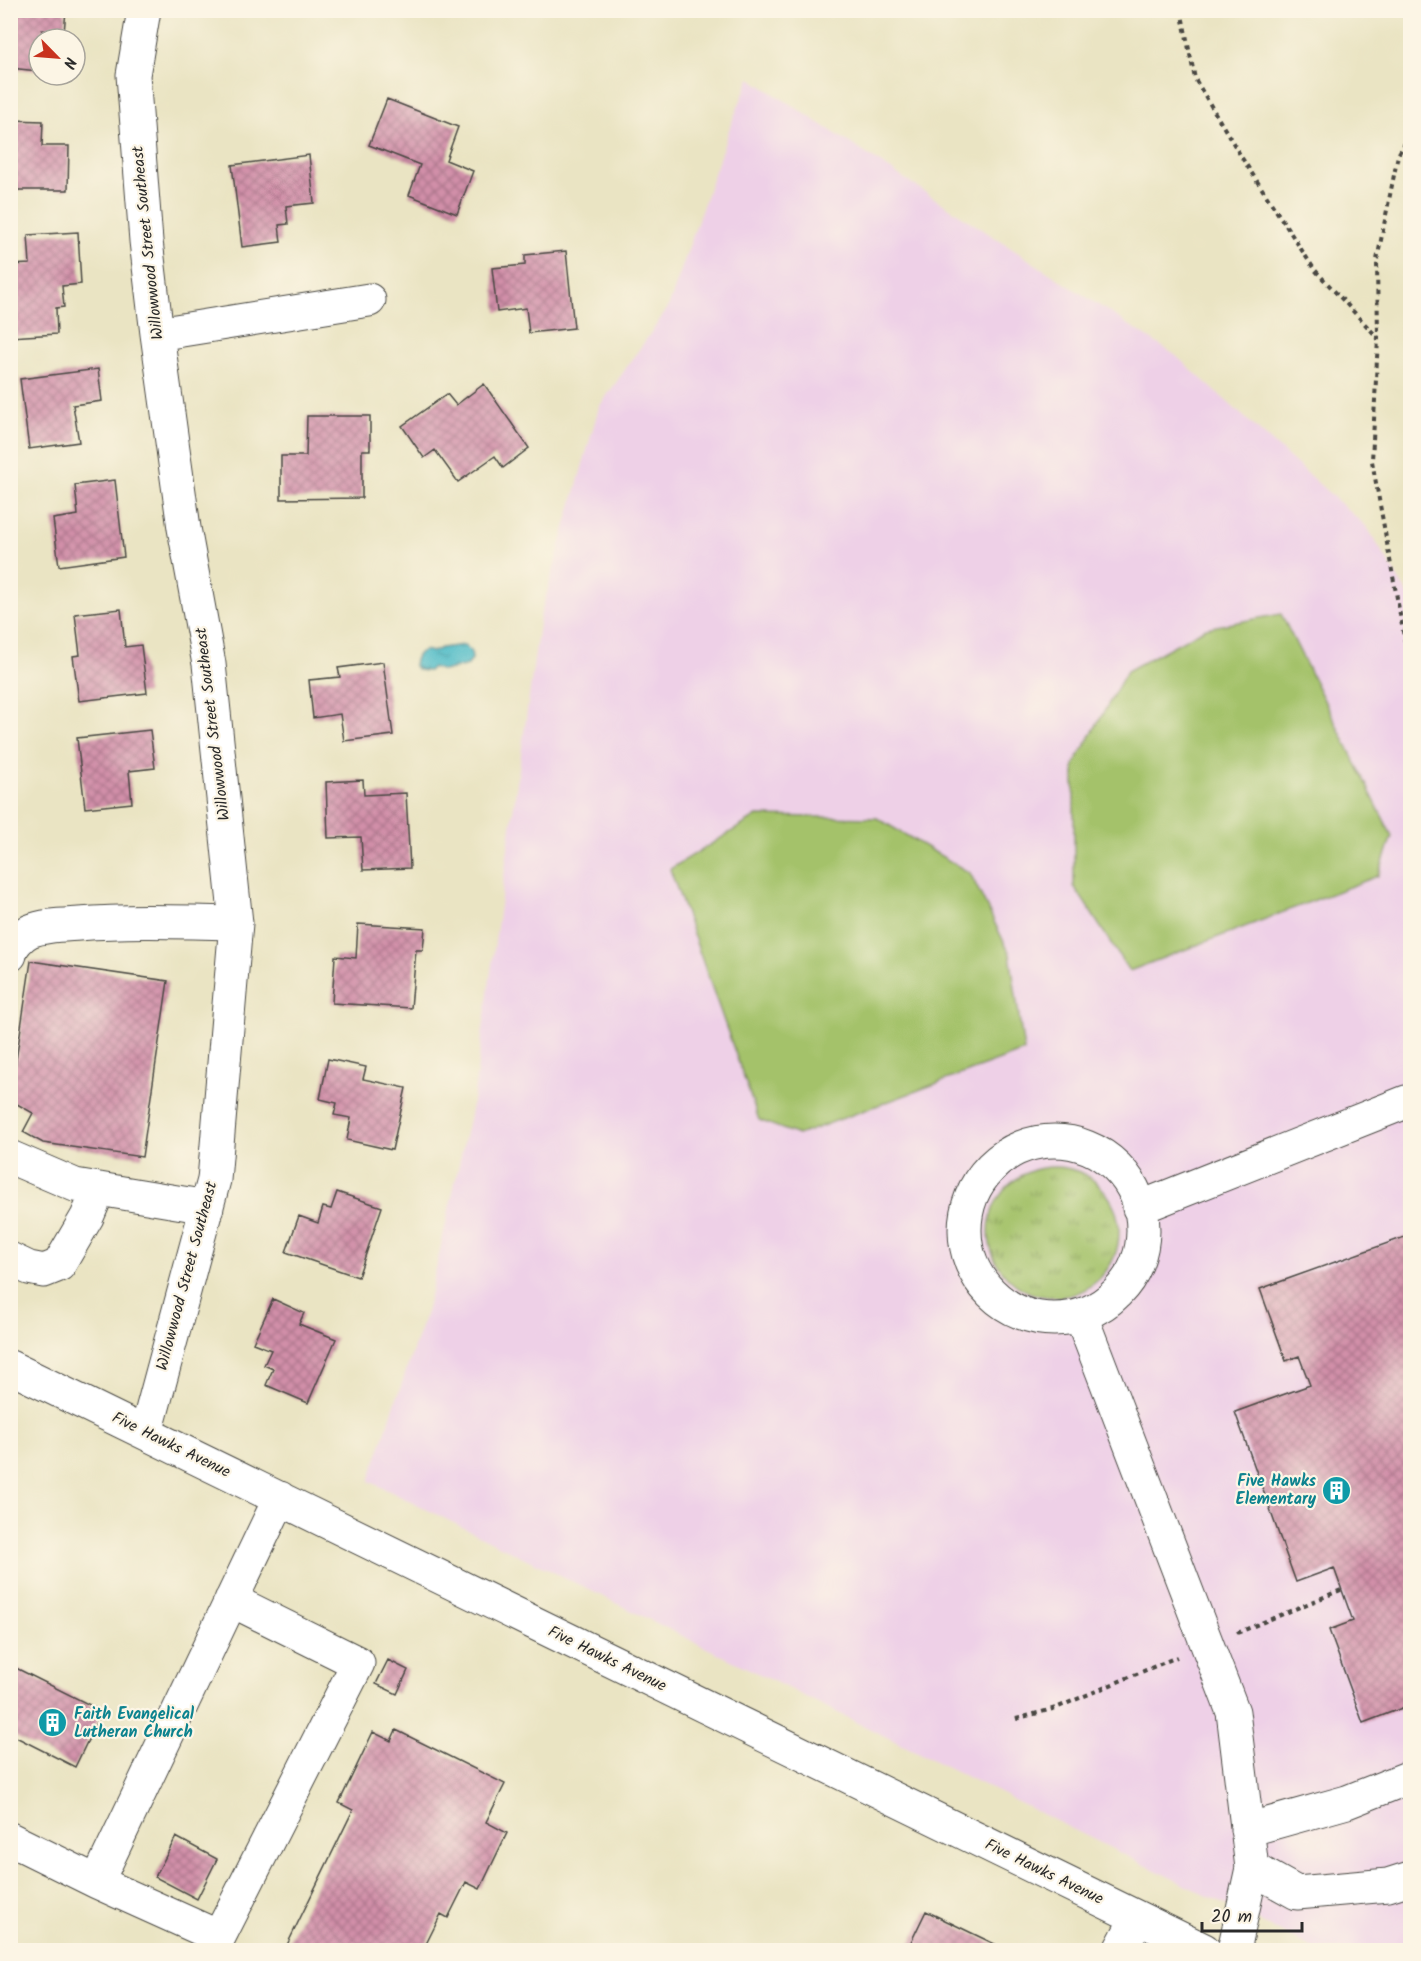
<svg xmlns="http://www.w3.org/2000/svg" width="1421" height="1961" viewBox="0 0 1421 1961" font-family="Kalam,sans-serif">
	<defs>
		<pattern id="grass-tufts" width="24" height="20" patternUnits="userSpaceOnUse" patternTransform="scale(1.5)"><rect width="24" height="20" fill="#a4c26a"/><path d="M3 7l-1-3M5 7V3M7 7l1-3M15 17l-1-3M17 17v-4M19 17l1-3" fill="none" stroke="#869e57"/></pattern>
		<pattern id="water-ripples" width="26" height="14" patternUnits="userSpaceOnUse" patternTransform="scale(1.5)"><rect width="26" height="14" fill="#4ebbc7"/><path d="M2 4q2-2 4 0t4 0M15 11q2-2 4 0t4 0" fill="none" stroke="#4198a2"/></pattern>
		<pattern id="building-cross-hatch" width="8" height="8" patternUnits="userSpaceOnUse" patternTransform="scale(1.5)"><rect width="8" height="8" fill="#d18fa9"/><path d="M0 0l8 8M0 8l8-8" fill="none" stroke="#aa758a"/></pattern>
	</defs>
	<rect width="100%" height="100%" fill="#fcf5e5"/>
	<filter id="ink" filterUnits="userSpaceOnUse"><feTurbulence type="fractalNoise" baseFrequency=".0167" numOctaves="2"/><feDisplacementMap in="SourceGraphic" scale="12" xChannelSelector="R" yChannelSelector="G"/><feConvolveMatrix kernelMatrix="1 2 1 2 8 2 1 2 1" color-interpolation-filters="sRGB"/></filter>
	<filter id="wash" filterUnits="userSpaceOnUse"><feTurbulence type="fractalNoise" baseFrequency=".008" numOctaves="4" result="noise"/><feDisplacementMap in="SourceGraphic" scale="24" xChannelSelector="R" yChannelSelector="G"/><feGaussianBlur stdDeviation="1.35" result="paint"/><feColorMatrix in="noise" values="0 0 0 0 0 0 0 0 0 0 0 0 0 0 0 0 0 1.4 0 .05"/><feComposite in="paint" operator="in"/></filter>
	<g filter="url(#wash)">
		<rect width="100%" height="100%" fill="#eae4c3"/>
		<path fill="#eed0e7" d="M750,78L1175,355L1367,527L1410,598V1950H1317L369,1481L427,1309L473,1101L540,617L599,407L668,308L731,124Z"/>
		<path fill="url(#grass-tufts)" stroke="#68764a" stroke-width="1.5" d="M989 1232a65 65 0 1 1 130 0a65 65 0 1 1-130 0Z"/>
		<path fill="#a4c26a" stroke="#68764a" stroke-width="1.5" d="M1281,614L1392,836L1378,876L1129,971L1074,886V765L1127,671L1206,628Z
			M757,816L877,818L970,873L1010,954L1024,1051L798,1135L759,1120L670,869Z"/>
		<path fill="url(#water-ripples)" stroke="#3c7379" stroke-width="1.5" d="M463,645L471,651L472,659L468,665L443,671L432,667L428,671L418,670L414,666C415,655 421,647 432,652L441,648Z"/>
		<g id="blocks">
			<path fill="url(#building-cross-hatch)" d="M10,10H66L64,33L42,30L41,39H39L38,71L10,68Z
				M387,99L458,127L446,160L473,171L457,214L409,195L420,165L369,145Z
				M10,120L43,121L42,146H69L68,190H10Z
				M309,155L314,203L286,206L288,224L279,225L281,242L242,247L232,165Z
				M78,232L81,284L62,286L64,307L56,308L57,334L10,337V265L30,264L28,235Z
				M566,251L574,328L529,333L526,308L497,312L492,268L525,265V255Z
				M98,369L102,401L73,405L79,442L29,449L20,379Z
				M484,384L529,448L503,468L495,456L458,482L435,450L424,458L402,426L447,394L456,405Z
				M307,416H370V450H362V498L281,499V456H306Z
				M115,480L124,557L59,566L53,519L78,515L75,485Z
				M121,609L125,647L141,645L147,693L79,701L73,656L80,655L75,614Z
				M383,662L393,735L344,741L340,714L313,718L309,680L340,677L338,668Z
				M150,730L155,768L129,771L132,803L85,808L77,738Z
				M363,780L364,795L406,793L410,868L363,870L361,837L328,838L326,782Z
				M358,924L425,928L423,950H416L411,1008L332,1003L335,956L356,958Z
				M31,961L168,981L142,1157L43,1143L23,1132L33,1113L10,1100Z
				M328,1059L366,1067L363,1079L406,1088L392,1150L347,1140L351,1118L334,1115L337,1103L320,1099Z
				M337,1192L382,1207L358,1277L286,1252L299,1216L318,1223L323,1207L331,1209Z
				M1410,1235V1705L1363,1723L1329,1630L1353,1621L1334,1568L1296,1582L1235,1412L1310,1385L1299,1356L1286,1361L1260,1289Z
				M273,1299L304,1313L299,1324L336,1339L308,1403L266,1385L273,1369L264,1365L271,1350L253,1343Z
				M388,1660L408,1670L397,1694L376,1684Z
				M10,1665L102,1711L75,1767L10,1734Z
				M396,1730L505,1784L486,1822L507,1833L480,1889L466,1882L448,1918L441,1914L423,1950H293L286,1947L353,1810L339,1803L373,1732L391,1741Z
				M176,1837L217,1859L197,1899L155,1877Z
				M926,1911L1007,1950H917L909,1946Z"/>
		</g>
	</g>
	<g filter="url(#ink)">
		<use href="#blocks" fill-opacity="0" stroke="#484742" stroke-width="1.5"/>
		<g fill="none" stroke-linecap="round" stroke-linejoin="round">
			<defs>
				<path id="minor" d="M144,10L133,75L146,241L157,334L184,528L209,664L236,923L214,1180L146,1433
					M157,334L369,300
					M10,955C11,946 21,935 30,931C44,925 63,925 79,924C131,920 183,922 236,923
					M965 1230a89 89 0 1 1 178 0a89 89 0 1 1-178 0Z
					M10,1157L75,1185L207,1207
					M1139,1208L1406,1102H1410
					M10,1259L29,1268L44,1271L59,1265L87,1217L99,1189
					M1081,1316L1233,1712L1252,1868L1234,1950
					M10,1367L1204,1950
					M1247,1830L1347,1802L1410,1777
					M10,1839L97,1882L280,1498
					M1252,1868L1297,1893L1388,1885L1410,1878
					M97,1882L219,1937L358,1663L231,1600
					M1120,1950L1137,1918"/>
			</defs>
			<use href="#minor" stroke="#484742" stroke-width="35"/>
			<path stroke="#484742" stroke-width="4" stroke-dasharray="4.5 4.5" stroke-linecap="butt" d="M1181,10L1195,79L1242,158L1314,269L1378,338
				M1410,134L1398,155L1377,260L1378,338L1372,461L1405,642L1410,662
				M1237,1633L1341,1590
				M1016,1719L1056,1708L1177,1657"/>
			<use href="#minor" stroke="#fff" stroke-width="33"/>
		</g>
	</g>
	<defs>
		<symbol id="building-disc" viewBox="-11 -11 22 22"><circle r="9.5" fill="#0f9aa8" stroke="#fcf5e5"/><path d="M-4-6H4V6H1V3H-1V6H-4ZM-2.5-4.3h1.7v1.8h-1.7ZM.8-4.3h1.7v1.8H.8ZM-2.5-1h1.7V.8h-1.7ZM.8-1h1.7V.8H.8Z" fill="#fff"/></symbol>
	</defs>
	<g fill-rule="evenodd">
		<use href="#building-disc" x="1320" y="1474" width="33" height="33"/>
		<use href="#building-disc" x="36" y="1706" width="33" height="33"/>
	</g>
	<g text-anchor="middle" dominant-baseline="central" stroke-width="4.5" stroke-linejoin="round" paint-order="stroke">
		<g font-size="16" fill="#2b2b2b" stroke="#fcf5e5">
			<text transform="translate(148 243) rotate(-96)">Willowwood Street Southeast</text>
			<text transform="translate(213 724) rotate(-97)">Willowwood Street Southeast</text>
			<text transform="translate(187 1276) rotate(-75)">Willowwood Street Southeast</text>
			<text transform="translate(171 1445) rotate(26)">Five Hawks Avenue</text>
			<text transform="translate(607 1659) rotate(26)">Five Hawks Avenue</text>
			<text transform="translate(1044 1872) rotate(26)">Five Hawks Avenue</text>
		</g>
		<g font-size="16" font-weight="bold" fill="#0d838f" stroke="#fcf5e5" text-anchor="end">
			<text x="1316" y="1481">Five Hawks<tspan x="1316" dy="18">Elementary</tspan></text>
			<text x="74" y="1714" text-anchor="start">Faith Evangelical<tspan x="74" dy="18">Lutheran Church</tspan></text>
		</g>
	</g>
	<rect width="1421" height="1961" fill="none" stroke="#fcf5e5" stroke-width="36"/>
	<g transform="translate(57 57) rotate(115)"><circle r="28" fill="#fcf5e5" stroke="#a8a49b" stroke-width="1.5"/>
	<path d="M0-4.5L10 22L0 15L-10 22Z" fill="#c8321e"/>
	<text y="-9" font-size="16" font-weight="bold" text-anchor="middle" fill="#2b2b2b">N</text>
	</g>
	<path d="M1202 1922v9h100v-9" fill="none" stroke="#2b2b2b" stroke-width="3"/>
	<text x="1211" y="1922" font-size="18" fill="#2b2b2b" stroke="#fcf5e5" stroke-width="4.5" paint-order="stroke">20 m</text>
</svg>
